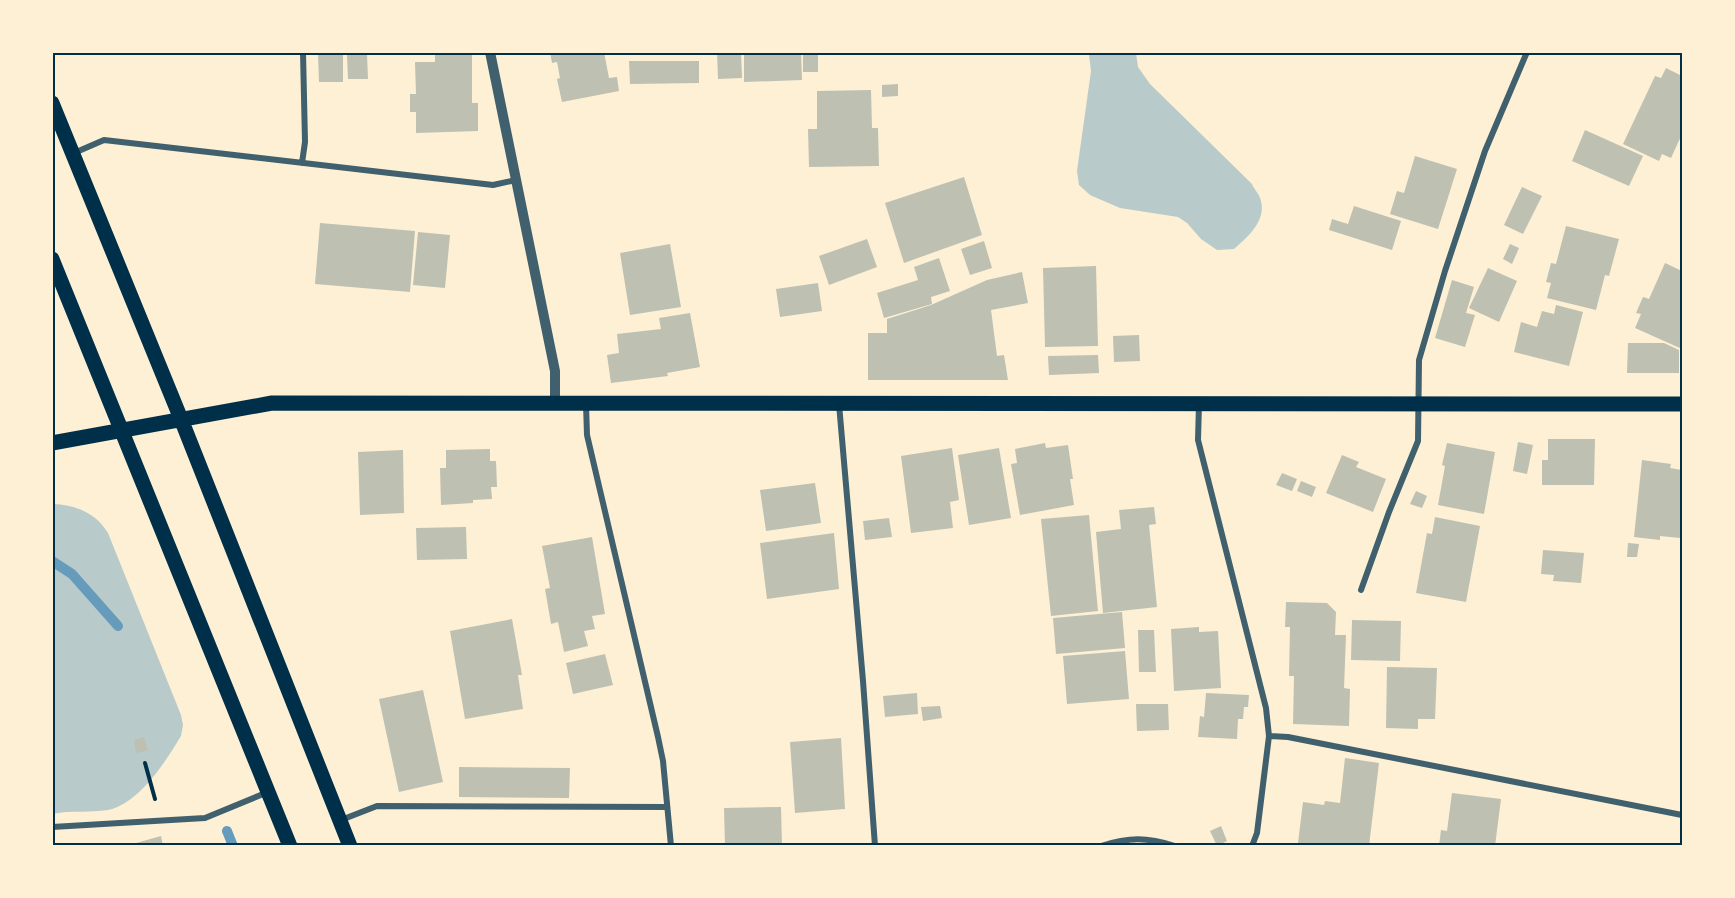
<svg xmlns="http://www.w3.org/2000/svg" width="1735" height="898" viewBox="0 0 1735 898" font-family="'IBM Plex Sans',sans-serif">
	<rect width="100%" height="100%" fill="#fdf0d5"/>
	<path fill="#b9caca" d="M1086,53H1136L1138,67L1150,84L1252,184C1254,189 1260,195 1261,201C1266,221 1248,237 1234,249L1217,250L1201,239L1187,223L1178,217L1120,208L1090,195L1079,185L1077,171L1091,71L1089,55Z
		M53,504C76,505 96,513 108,533L181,715L183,725L181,736C165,762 140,803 108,810C90,813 71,810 53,814Z"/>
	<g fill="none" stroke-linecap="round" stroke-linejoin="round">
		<path stroke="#669bbc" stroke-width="10" d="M52,561L72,574L118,626
			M227,831L233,846"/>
	</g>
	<path fill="#bec0b2" d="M435,52H472V103H478V131L416,133V112H410V94H416L415,62H435Z
		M550,52H604L609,78L617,77L619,91L562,102L557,79L560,78L557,62L552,63Z
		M717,52H741L742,78L718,79Z
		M744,52H801L802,80L744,82Z
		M803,52H818V72H803Z
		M318,54H343V82H319Z
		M367,54L368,79H348L347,55Z
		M629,61H699V83L630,84Z
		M1666,68L1682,76V134L1671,158L1662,154L1659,161L1623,144L1655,76L1661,78Z
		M898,84V96L882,97V85Z
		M871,90L872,128H878L879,166L809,167L808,129H817V91Z
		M1585,130L1643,156L1629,186L1572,161Z
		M1415,156L1457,169L1438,229L1390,214L1397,191L1404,193Z
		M964,177L982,235L904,263L885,203Z
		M1522,187L1542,196L1523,234L1504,225Z
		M1354,206L1401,221L1392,250L1329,230L1332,219L1348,224Z
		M320,223L415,231L410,292L315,284Z
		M1566,226L1619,239L1609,276L1605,275L1596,310L1547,298L1551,283L1546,282L1551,263L1556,264Z
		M418,232L450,235L445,288L413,285Z
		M867,239L877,267L829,285L819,256Z
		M984,241L992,268L970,275L961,249Z
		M670,244L681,307L630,315L620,253Z
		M1510,244L1519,248L1512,264L1503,259Z
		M939,258L950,291L931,297L932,304L884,318L877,293L918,280L914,267Z
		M1665,263L1682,271V349L1635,328L1641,314L1636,313L1643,297L1649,299Z
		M1096,266L1098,346L1045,347L1043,268Z
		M1488,268L1517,281L1499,322L1469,308Z
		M1022,272L1028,303L991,310L997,356L1004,355L1008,380H868V333H887V319L931,305L987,280Z
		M1452,280L1474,287L1466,313L1475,315L1465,347L1435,338Z
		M818,283L822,311L780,317L776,289Z
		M1556,305L1583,312L1569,366L1514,352L1521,322L1537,327L1542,311L1554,314Z
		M690,313L700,367L667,373L668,376L611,383L607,355L619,353L617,334L661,329L659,318Z
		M1139,335L1140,361L1114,362L1113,336Z
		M1628,343H1664L1679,350V373H1627Z
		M1098,355L1099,373L1049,375L1048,356Z
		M1548,439H1595L1594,485H1542V460H1548Z
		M1518,442L1533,445L1527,474L1513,471Z
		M1045,443L1046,448L1068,445L1073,479H1070L1074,505L1020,515L1011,464L1017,463L1015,449Z
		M1447,443L1495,452L1484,514L1438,505L1445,466L1442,465Z
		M952,448L959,500L950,502L953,528L911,533L901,456Z
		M999,448L1011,518L969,525L958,455Z
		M490,449V461H496L497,487H491L492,499L473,500V503L441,505L440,468H446V450Z
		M403,450L404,513L360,515L358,452Z
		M1342,455L1359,462L1356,467L1386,479L1373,512L1326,493Z
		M1642,460L1671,464L1670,468L1682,470V513L1680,538L1660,536V540L1634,537Z
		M1282,473L1297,479L1292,491L1276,485Z
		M1301,481L1316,487L1312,497L1297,491Z
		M815,483L821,523L766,531L760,490Z
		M1416,491L1427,496L1422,508L1410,504Z
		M1154,507L1156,524L1149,525L1157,607L1103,613L1096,532L1121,529L1119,510Z
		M1089,515L1098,611L1051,616L1041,519Z
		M1435,517L1480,526L1466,602L1416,593L1427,533L1432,534Z
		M889,518L892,537L865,540L863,521Z
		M466,527L467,559L417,560L416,528Z
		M834,533L839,589L767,599L760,543Z
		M592,537L605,614L592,616L595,629L584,631L588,646L564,652L558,622L551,624L545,589L550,588L542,546Z
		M1628,543L1639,544L1637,557H1627Z
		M1543,550L1584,553L1581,583L1553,581L1554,575L1541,574Z
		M1286,602L1327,603L1336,612L1335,635H1346L1344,688L1350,689L1349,726L1293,724L1294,676H1289L1290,627H1285Z
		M1122,612L1125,648L1056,654L1053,618Z
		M512,619L522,675H518L523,709L465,719L450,631Z
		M1352,620L1401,621L1400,661L1351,660Z
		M1199,627V632L1218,631L1221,688L1174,691L1171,629Z
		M1138,630H1154L1156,672H1139Z
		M1125,651L1129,699L1067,704L1063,656Z
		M605,654L613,685L573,694L566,663Z
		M1387,667L1437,668L1435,719H1418V729L1386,728Z
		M423,690L443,782L399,792L379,699Z
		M917,693L918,714L885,717L883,696Z
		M1206,693L1249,695L1248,707H1244L1243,719H1238L1237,739L1198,737L1200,716L1204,717Z
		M1136,704H1168L1169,730L1137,731Z
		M940,706L942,718L923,721L921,707Z
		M144,737L148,750L136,753L134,740Z
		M841,738L845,809L795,813L790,742Z
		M1345,758L1379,763L1369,846H1316L1298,843L1303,802L1324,805L1325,801L1340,803Z
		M459,767L570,768L569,798L459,797Z
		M1452,793L1501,799L1495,846H1439L1441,830L1447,831Z
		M781,807L782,846H725L724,808Z
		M1221,826L1227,841L1217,846L1210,831Z
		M161,836L163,846H129V845Z"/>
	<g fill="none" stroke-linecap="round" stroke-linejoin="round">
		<path stroke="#003049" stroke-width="4" d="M145,763L155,799"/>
		<path stroke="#3f606c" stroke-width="6" d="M74,153L104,140L493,185L516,180
			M302,163L305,142L303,52
			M586,404L587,435L658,737L663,761L671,846
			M839,404L863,681L875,846
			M1199,404L1198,440L1266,708L1269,736L1257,833L1252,846
			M1361,590L1389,512L1418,441L1419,360L1445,271L1485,151L1527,52
			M1269,736L1288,737L1682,815
			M341,820L377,806L667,807
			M52,827L205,818L268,792
			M1101,846C1129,837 1147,837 1175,846"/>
		<path stroke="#3f606c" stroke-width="10" d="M490,52L555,371V403"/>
		<path stroke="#003049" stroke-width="15" d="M52,103L181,419L350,846
			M52,259L290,846
			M52,443L272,403L1682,404"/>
	</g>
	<rect width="1735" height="898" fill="none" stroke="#fdf0d5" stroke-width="108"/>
	<rect x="54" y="54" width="1627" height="790" fill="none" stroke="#003049" stroke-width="2"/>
</svg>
